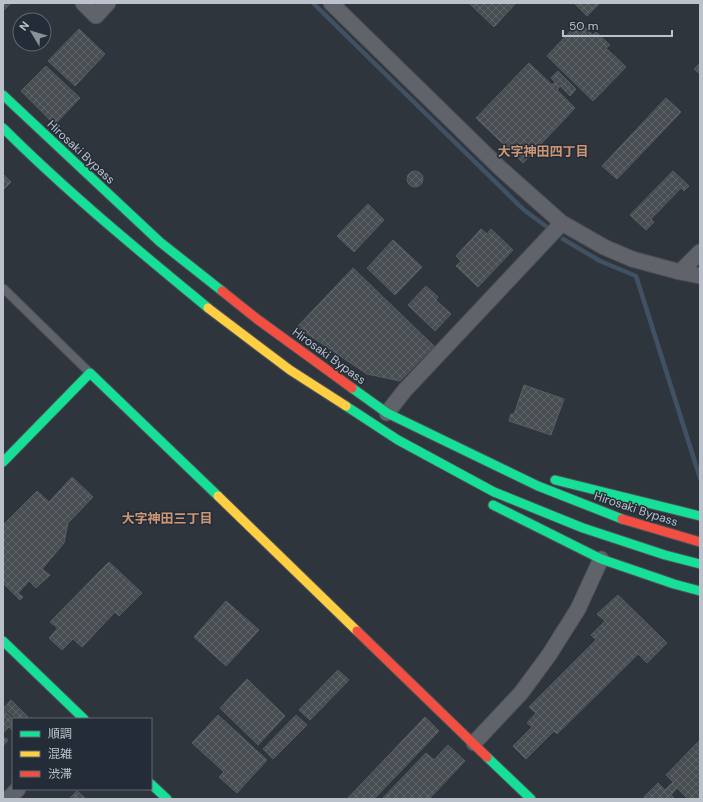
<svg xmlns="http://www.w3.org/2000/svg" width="703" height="802" viewBox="0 0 703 802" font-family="'DM Sans','Noto Sans JP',sans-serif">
	<defs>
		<pattern id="building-cross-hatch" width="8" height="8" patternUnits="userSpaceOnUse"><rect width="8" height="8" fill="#484d52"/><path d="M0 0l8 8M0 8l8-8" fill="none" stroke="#60656a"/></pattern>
	</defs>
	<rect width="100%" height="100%" fill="#2f353c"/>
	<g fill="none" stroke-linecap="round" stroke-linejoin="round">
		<path stroke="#405164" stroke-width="4.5" d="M313,3L524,210L547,227
			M563,239L600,261L636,276L700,478"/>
	</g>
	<path fill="url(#building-cross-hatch)" stroke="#585d63" d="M3,3H11L3,11Z
		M469,3H516L494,27Z
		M574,3H600L587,16Z
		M579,22L593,35L596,32L610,45L606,48L626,67L593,101L547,56Z
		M79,29L105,54L75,86L48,61Z
		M529,63L552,85L555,82L551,78L558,71L576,89L570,96L560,86L557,90L575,108L523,163L476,118Z
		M700,63V74L694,69Z
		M46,66L80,98L58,121L55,122L50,120L21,91Z
		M666,98L681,112L617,179L602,166Z
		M673,171L689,186L684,191L681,188L651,219L654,222L646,230L630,215Z
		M407 179a8 8 0 1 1 16 0a8 8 0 1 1-16 0Z
		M3,174L11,182L3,190Z
		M368,204L384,220L354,252L337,236Z
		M481,229L487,234L491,229L513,250L478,287L456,266L461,261L456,256Z
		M393,240L422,267L395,295L367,268Z
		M353,268L434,346L400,381L367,374L297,327Z
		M426,286L438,297L436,300L451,314L435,331L408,305Z
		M524,385L564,399L551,435L509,421L511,414H514Z
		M72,477L93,497L68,523L64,543L42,569L50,575L36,588L29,581L18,593L23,597L20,600L3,583V525L37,491L49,502Z
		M109,562L142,593L119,616L115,612L82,647L73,639L62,650L49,638L58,628L50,622Z
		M618,595L667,643L647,663L638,654L557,734L554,731L526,759L513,746L532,727L527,723L536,713L529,707L596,640L591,635L605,621L597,614Z
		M226,601L259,630L226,666L194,637Z
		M338,670L349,680L310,720L299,710Z
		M247,679L285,716L258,745L220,708Z
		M11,700L28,717L26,719H16L4,708Z
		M3,709L13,719V731L9,727L3,733Z
		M218,715L267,760L237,793L219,777L224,772L192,743Z
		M296,715L307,725L273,759L263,749Z
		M425,717L439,731L374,799H347Z
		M5,738L8,740L3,746V739Z
		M700,740V799H688L677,788L671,795L675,799H647L644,797L658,783L665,790L673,782L666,775Z
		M448,745L465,761L429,799H382L426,753L434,760Z
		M77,791L86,799H69Z"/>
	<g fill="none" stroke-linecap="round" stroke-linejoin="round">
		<defs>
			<path id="lane" d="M4,289L89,372"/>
			<path id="street" d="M83,3L96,16L108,3
				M331,3L500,168L562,223L604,247L632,259L680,272L700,276
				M680,272L700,252
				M387,413L405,390L562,223
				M474,743L521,693L549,655L578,609L601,559
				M8,799L18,789"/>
			<path id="fast" d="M3,95L160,242L222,291
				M3,128C67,192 138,250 208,308
				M352,388L387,413L538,486L622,519
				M346,406L398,440L494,492L583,528L665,555L700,564
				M3,462L90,373L218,496
				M555,480L700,516
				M493,505L601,559L674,584L700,591
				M3,641L84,719
				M487,757L531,799
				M151,784L167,799"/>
			<path id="slow" d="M208,308L290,370L346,406
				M218,496L357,631"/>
			<path id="jam" d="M222,291L257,319L352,388
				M622,519L700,542
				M357,631L487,757"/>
		</defs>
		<use href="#lane" stroke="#4c5055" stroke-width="10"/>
		<use href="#street" stroke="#4c5055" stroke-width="17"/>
		<use href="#fast" stroke="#4d5258" stroke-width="11"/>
		<use href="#slow" stroke="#4d5258" stroke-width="11"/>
		<use href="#jam" stroke="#4d5258" stroke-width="11"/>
		<use href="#lane" stroke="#60646a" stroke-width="8"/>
		<use href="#street" stroke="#60646a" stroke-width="15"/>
		<use href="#fast" stroke="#16e098" stroke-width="9"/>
		<use href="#slow" stroke="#ffcf43" stroke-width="9"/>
		<use href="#jam" stroke="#f24e42" stroke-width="9"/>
	</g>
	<g text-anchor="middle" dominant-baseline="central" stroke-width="3" stroke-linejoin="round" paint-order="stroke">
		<g font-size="12" fill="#bcc2cb" stroke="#232c37">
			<text transform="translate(81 152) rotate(43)">Hirosaki Bypass</text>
			<text transform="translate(329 356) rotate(36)">Hirosaki Bypass</text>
			<text transform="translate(636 509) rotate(18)">Hirosaki Bypass</text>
		</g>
		<g font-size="13" font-weight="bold" fill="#cc9675" stroke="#232c37">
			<text x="543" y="151">大字神田四丁目</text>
			<text x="167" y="518">大字神田三丁目</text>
		</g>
	</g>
	<rect width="703" height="802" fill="none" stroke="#bcc2cb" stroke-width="8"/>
	<rect x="12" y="718" width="140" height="72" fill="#232c37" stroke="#606872"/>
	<rect x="20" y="731" width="20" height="6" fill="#16e098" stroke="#606872"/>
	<text x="48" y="738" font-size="12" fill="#bcc2cb">順調</text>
	<rect x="20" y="751" width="20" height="6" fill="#ffcf43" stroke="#606872"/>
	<text x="48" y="758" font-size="12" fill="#bcc2cb">混雑</text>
	<rect x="20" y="771" width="20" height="6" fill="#f24e42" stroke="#606872"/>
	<text x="48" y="778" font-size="12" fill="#bcc2cb">渋滞</text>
	<g transform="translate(32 32) rotate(308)"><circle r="19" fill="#232c37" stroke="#606872"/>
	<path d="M0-3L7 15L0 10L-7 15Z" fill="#8b9199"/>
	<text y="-6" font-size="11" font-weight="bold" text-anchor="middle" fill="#bcc2cb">N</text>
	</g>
	<path d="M563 30v6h109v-6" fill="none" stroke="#bcc2cb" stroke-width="2"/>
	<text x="569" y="30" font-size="12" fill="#bcc2cb" stroke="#232c37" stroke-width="3" paint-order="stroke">50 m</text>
</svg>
